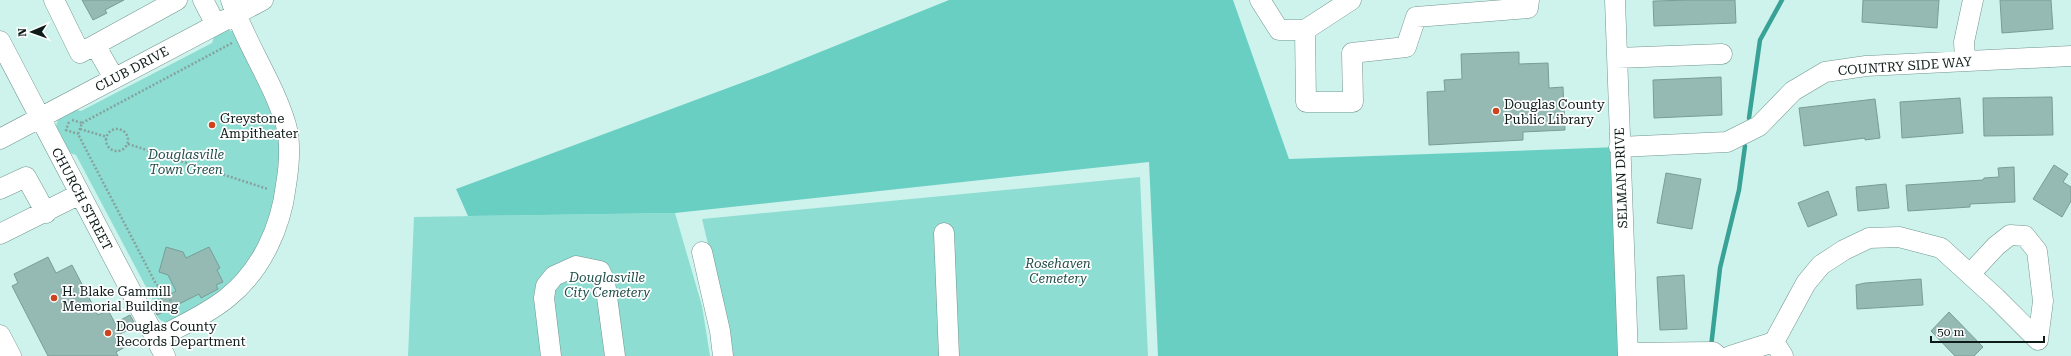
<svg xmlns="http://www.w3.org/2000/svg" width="2071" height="356" viewBox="0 0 2071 356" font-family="'Roboto Serif',serif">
	<rect width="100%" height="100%" fill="#cef3ed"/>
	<path fill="#8dddd2" d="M226,29L234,32L261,83L279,133L280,153L277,196L264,237L251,258L225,289L169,323C156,321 156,313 154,302L76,155L70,153L56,127C58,116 63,114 73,109L81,111L212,43L215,34Z
		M1140,177L1148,356H729L709,248L702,219Z
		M675,213L702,306L710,356H408L414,217Z"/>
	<path fill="#6acfc3" d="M949,0H1233L1289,159L1619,147L1628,356H1158L1149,162L675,213L468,216L456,189L768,73Z"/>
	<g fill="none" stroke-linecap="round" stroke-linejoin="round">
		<path stroke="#38a297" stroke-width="4.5" d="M1749,118L1760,40L1782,0
			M1711,347L1720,268L1739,190L1745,146"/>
	</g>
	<path fill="#95b9b3" stroke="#799c97" d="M82,0H124L105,10L107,13L93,20Z
		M1692,0H1735L1736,23L1654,26L1653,1Z
		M1863,0H1939L1937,28L1862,22Z
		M2000,0H2051L2053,29L2002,33Z
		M1519,52V64L1548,63L1549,88L1563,87L1565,130L1523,132V140L1429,145L1427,92L1445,91L1444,80L1462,79L1461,54Z
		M1721,77L1722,115L1654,118L1653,80Z
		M2052,97L2053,135L1984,136L1983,98Z
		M1960,98L1963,133L1902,138L1900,102Z
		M1875,99L1880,138L1865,140V138L1804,146L1799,108Z
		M2054,165L2068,174L2063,182L2071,187V201L2062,217L2033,199Z
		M2014,167L2015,202L1970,204V207L1908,211L1906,185L1983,180L1984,178L1999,177L1998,168Z
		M1666,173L1701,179L1692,229L1657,223Z
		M1886,184L1889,208L1858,211L1856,187Z
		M1828,191L1837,215L1808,227L1798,203Z
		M166,247L183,252L186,258L209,247L220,268L217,270L223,282L216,285L218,289L201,298L199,294L157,315L151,304L176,291L168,275L159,272Z
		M48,257L56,273L72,265L98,315L108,310L115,323L130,315L136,326L120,334L127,346L116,352L118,356H48L12,286L18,283L14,274Z
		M1684,275L1687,329L1660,330L1657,277Z
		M1921,279L1923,305L1857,309L1856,285L1865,283Z
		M1949,312L1983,347L1974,356H1955L1931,331Z"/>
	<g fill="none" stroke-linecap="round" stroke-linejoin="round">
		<defs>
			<path id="minor" d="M54,0L80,53L95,45
				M203,0L216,25
				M1260,0L1279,30H1305
				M1351,0L1305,30L1306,102H1353L1352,53L1406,47L1416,17L1528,8L1529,0
				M1615,0L1628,356
				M0,41L165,356
				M1617,58L1722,54
				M1965,61L1964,42L1973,0
				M114,78L95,45L177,0
				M0,139L263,0
				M1619,147L1727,142L1759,126L1793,91L1825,72L1866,66L2071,56
				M0,189L26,177L46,213
				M944,233L949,356
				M0,234L80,194
				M702,252L720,331L723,356
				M0,335L11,356
				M156,339C180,326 206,315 227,298C261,271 281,228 286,185C289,167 291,143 286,125C273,81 245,43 231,0
				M1774,342L1806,283L1821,265L1844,250L1869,238L1899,237L1941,248L1996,298L2038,340L2043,301L2037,251L2025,236L2010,235L1996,246L1970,274
				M1774,342L1783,356
				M1628,353L1713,352L1718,356
				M551,356L544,298L546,286L554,276L576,266L600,271L605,282L615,356
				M1730,356L1774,342"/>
		</defs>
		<use href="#minor" stroke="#72958f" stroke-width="21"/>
		<path stroke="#86a29e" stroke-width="2.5" stroke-dasharray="2 2" stroke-linecap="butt" d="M72,120L82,123L78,134L80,138L156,284L169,297L175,310
			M69,122L66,130L78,134
			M82,123L232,43
			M80,129L107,137
			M106 140a11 11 0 1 1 22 0a11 11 0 1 1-22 0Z
			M128,144L268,189"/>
		<use href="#minor" stroke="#fff" stroke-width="20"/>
	</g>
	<g fill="#cc431e" stroke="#fff" stroke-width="1.5">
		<circle cx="1496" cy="111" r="4"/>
		<circle cx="212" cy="125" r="4"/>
		<circle cx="54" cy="298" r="4"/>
		<circle cx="108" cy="333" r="4"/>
	</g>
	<g text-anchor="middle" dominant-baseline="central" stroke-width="3.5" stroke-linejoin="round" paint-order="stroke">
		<g font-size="13" fill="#0d1b19" stroke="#fff">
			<text transform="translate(1905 66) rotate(-4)">COUNTRY SIDE WAY</text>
			<text transform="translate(132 69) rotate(-28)">CLUB DRIVE</text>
			<text transform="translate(1621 178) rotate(-92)">SELMAN DRIVE</text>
			<text transform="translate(82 199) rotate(62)">CHURCH STREET</text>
		</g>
		<g font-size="13" fill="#0d1b19" stroke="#fff" text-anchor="start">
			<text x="1504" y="104">Douglas County<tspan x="1504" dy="15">Public Library</tspan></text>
			<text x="220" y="118">Greystone<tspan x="220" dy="15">Ampitheater</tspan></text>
			<text x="62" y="291">H. Blake Gammill<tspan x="62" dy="15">Memorial Building</tspan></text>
			<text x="116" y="326">Douglas County<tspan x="116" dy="15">Records Department</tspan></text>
		</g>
		<g font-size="13" font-style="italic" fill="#224f4a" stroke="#fff">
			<text x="186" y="154">Douglasville<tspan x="186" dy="15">Town Green</tspan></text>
			<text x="1058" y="263">Rosehaven<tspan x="1058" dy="15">Cemetery</tspan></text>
			<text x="607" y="277">Douglasville<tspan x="607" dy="15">City Cemetery</tspan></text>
		</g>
	</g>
	<g transform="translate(32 32) rotate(268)" stroke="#ffffff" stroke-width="3" paint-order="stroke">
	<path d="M0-3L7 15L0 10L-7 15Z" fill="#0d1b19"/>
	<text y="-6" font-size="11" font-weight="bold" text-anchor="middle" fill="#0d1b19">N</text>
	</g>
	<path d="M1931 336v6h113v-6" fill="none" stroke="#0d1b19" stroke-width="2"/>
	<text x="1937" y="336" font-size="12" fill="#0d1b19" stroke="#ffffff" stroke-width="3" paint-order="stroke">50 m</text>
</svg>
